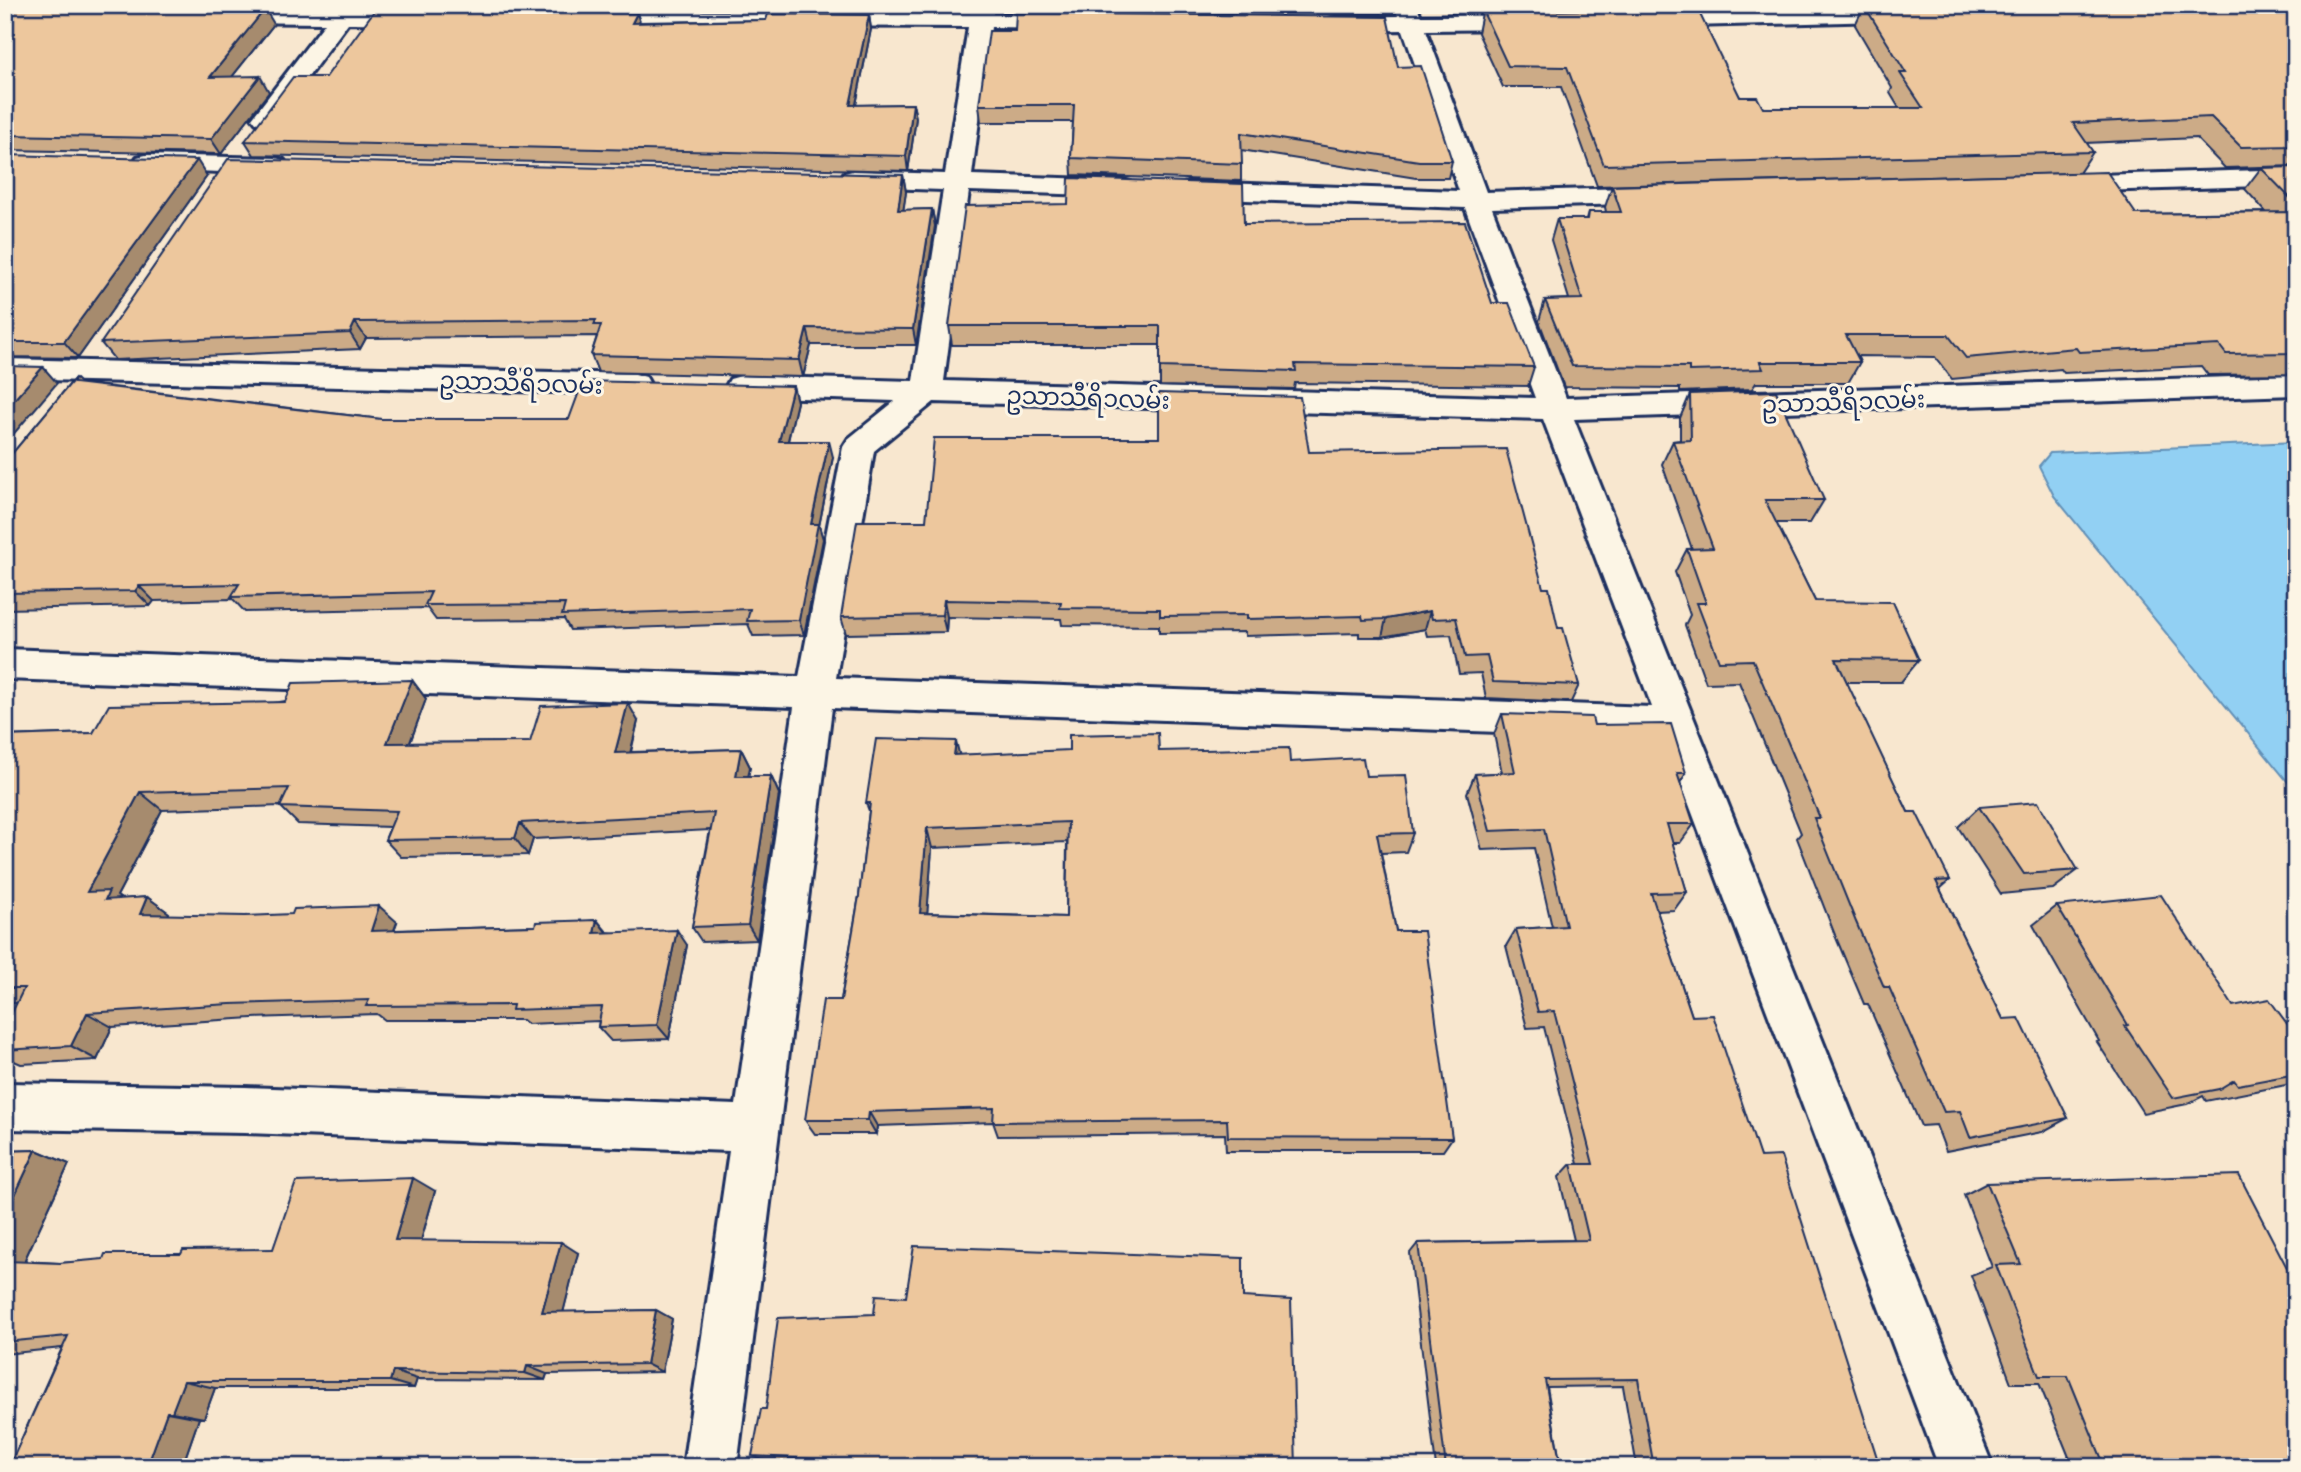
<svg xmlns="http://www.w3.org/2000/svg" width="2301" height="1472" viewBox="0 0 2301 1472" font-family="'Playpen Sans','Noto Sans Myanmar',sans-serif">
	<rect width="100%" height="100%" fill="#f8e7cf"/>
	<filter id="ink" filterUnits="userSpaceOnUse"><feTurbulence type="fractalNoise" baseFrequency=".0143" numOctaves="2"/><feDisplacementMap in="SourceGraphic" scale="14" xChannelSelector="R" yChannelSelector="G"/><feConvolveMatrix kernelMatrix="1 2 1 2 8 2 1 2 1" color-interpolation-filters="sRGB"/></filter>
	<g filter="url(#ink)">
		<path fill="#92d0f3" stroke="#6290b7" stroke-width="2" d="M2296,442V792L2054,496L2039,466L2050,453Z"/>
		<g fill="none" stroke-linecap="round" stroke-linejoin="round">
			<defs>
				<path id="minor" d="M338,5H361L358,10H421L432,17L421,24L348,23L274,123H256L252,118L325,23L216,22L208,20L205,15L208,10L335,9Z
					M972,5H994L993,14H1069L1077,16L1081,21L1077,26L1069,28L991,27L972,175L1122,180L1131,182L1135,188L1131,194L1122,196L969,191L944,381L1535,398L1465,208L1192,198L1183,196L1179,190L1183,184L1192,182L1459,191L1403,30L1336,31L1328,29L1324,24L1328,19L1336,17L1398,16L1394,5H1416L1421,16L1534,15L1542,17L1546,22L1542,27L1534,29L1426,30L1486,192L1660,187L1669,189L1673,195L1669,201L1660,203L1492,208L1566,398L2296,375V395L1574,419L1993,1467H1939L1664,738L832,708L737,1467H683L729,1151L245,1133L5,1129V1083L245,1087L736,1105L794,707L5,679V649L799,677L843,447L848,439L895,401L741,396L730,393L726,386L730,379L741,376L913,381L943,190L853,187L844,185L840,179L844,173L853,171L945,174L968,27L587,25L576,18L587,11L970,13ZM934,402L1543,419L1652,707L836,678L874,451Z
					M1912,8L1923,15L1920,20L1650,27L1639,20L1650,13Z
					M146,155L275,158L284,160L288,166L284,172L275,174L137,169L133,163L137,157Z
					M2296,169V185L2063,192L2054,190L2050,184L2054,178L2063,176Z
					M5,359L635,374L646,377L650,384L646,391L635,394L5,379Z"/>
			</defs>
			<use href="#minor" stroke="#1b2f5e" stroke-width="6"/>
			<use href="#minor" fill="#fcf5e5" fill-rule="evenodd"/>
		</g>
		<path fill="#ccab87" stroke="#1b2f5e" stroke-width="2" fill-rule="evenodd" d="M394,5H653L652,8Z
			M776,5H876L875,10L777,9Z
			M1017,5H1381L1380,14L1018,12Z
			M1466,5H1722L1691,8L1740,97L1763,108H1899L1890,93L1892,88L1855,25L1864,6L1843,5H2296V166L2225,168L2196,138L2086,143L2093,152L2079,173L1597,186L1561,87H1503L1478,33L1482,13H1470Z
			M5,6L274,24L232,77L269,92L221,154L5,150Z
			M637,13L640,22L766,20L869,15L871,29L856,105L913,104L916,118L908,171L254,155L245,141L326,77Z
			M1398,67L1452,161L1448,178H1416L1241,150V181L1072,175L1071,158L1073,122H981L979,105Z
			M5,155L207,176L78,358L5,357Z
			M2296,167V374L2208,375L2201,366L2064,373L2061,369L1952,379L1935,357L1857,356L1860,362L1848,383H1756L1752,389L1680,392V388L1564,387L1539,321L1545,300L1569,299L1551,240L1557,219H1587L1589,212H1606L1605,207L1612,186L2136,214L2266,212L2245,189L2261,168Z
			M903,175L906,192L903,210L932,209L935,226L916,345H811L803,377L598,372L591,355L597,336L366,338L360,349L115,360L101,343Z
			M1244,224L1492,303L1534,367L1528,386L1295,383L1294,389L1160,386V345H952L949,326Z
			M75,378L80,383L381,419H569L793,386L797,402L788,441L833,457L819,526L823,539L804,635L753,636L748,624L570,630L564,619L436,620L427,608L245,612L233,599L154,601L150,606L5,609V462Z
			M1690,394L1824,500L1810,523H1776L1815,601L1919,660L1901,682H1846L1908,812L1950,880L1940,889L2003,1019L2068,1118L2042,1132L1946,1151L1936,1125L1921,1126L1868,1004H1864L1837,940L1797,838L1801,833L1739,682L1706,683L1685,625L1690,615L1675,572L1687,549H1692L1662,464L1673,441L1680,440V418Z
			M1309,452L1543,588L1579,685L1571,702L1486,698L1481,673L1459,674L1451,635L1427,636L1425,629L1382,637H1359V633L1245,636V632L1159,633V626L1062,625L1061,619L947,617L946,632L846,634L841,617L926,521Z
			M412,680L426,699L410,743L530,742L638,721L631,752L741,749L750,767L748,776H771L779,794L757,940L702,942L692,927L710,830L533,839L528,855L401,857L385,840L390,827L298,824L280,806L162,810L117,896L121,899L147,897L169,913V915L397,922L394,930L535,926L597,920L607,932L687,945L669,1039L611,1041L598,1027L599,1021L527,1024L522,1020H385L377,1014L252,1018L112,1027L97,1060L21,1064L5,1057V1027L17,1003H5V736L93,733Z
			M1502,714L1594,725L1686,773L1680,783L1694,824L1680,843H1672L1687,892L1674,910L1657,911L1692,1016L1760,1157L1880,1467H1637L1623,1386L1547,1387L1561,1467H1436L1410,1253L1418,1243L1574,1240L1559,1177L1571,1164H1578L1544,1027L1527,1028L1506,946L1516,929L1552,927L1534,848L1482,850L1467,793L1475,774L1502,773L1494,734Z
			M1159,751L1290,762L1366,776L1413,833L1406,852L1381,853L1396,931L1452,1138L1443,1151H1226L1225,1134L998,1136L993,1122L877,1126L876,1134H815L805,1120L841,1000L859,896L869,811L866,803L959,755ZM1067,842L1066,917L927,913L932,848Z
			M1979,807L2078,870L2053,889L2001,894L1958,827Z
			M2057,906L2233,1006L2296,1036V1081L2286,1085L2206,1101L2203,1096L2187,1104L2143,1113L2097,1042L2099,1041L2033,925Z
			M36,1150L69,1164L24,1261L60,1263L273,1249L435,1191L421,1241L578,1253L563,1312L656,1310L672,1319L662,1372L547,1374L545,1380L417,1379L414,1388H215L204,1418H199L182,1467H9L62,1348L5,1354V1151Z
			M1987,1183L2296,1467H2073L2039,1383H2011L1971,1275L1992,1267L1964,1195Z
			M906,1297L1296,1467H814L775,1465L752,1456L766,1409L874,1314Z"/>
		<path fill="#a68b6e" stroke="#1b2f5e" stroke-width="2" d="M265,9L274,24L219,93L210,77Z
			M637,13L641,27L632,23Z
			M869,15L871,29L853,119L850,105Z
			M260,76L269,92L221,154L211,139Z
			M913,104L916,118L908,171L906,156Z
			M197,160L207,176L78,358L64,342Z
			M903,175L906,192L901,226L898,210Z
			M932,209L935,226L916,345L913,329Z
			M355,322L366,338L360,349L350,333Z
			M807,328L811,345L803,377L799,360Z
			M43,367L57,383L5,444V410Z
			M793,386L797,402L784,457L779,441Z
			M829,441L833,457L819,526L823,539L804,635L799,620L811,524Z
			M139,586L154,601L150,606L135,591Z
			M944,600L947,617L946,632L942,615Z
			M1430,611L1425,629L1382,637L1386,619Z
			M412,680L426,699L403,761L387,743Z
			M628,703L638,721L626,770L615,753Z
			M956,741L961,761L954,755Z
			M741,749L750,767L745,794L736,776Z
			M771,776L779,794L757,940L748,925Z
			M140,792L162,810L117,896L133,907L129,916L87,892Z
			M520,823L533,839L528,855L515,838Z
			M927,828L932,848L926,931L920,913Z
			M147,897L169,913L162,930L140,914Z
			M379,906L397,922L388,946L371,931Z
			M597,920L609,936L594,933Z
			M677,930L687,945L669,1039L657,1025Z
			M87,1013L112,1027L97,1060L71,1046Z
			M869,1112L877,1126L876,1134L868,1120Z
			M36,1150L69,1164L20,1270L5,1266V1216Z
			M413,1178L435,1191L418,1251L395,1240Z
			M561,1242L578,1253L561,1321L542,1312Z
			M656,1310L672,1319L662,1372L646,1364Z
			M527,1366L547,1374L545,1380L525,1373Z
			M393,1371L417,1379L414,1388L390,1381Z
			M184,1381L215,1388L204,1418L172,1412Z
			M167,1412L199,1418L182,1467H147Z"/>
		<path fill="#edc79d" stroke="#1b2f5e" stroke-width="2" fill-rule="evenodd" d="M1864,5H2296V146L2241,147L2211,117L2073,123L2093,152L1604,165L1567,67L1508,66L1483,12L1697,8L1740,97H1757L1763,108H1923L1900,73H1906Z
			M5,6L265,9L210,77L260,76L211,139L5,135Z
			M374,11L637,13L632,23L766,20L768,14L869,15L850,105L913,104L906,156L245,141L293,77H326Z
			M1016,13L1387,17L1398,67L1421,66L1452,161H1419L1241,133L1242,164L1071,158L1074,105H979L989,31H1015Z
			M5,155L197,160L64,342H5Z
			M228,159L903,175L898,210L932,209L913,329L807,328L799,360L591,355L601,325H594L596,320L355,322L350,333L101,343Z
			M2296,167V204L2261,168Z
			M2107,172L2136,214L2296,212V353L2226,354L2219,345L2079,352L2076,348L1966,358L1948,335H1846L1860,362H1760L1763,369L1689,371V367L1572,366L1545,300L1582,299L1557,219H1588L1589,212H1621L1612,186Z
			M1069,178L1243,184L1244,224L1465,222L1492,303H1509L1534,367L1295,364L1296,371L1160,367V326H949L965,206L1068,204Z
			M5,366L43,367L5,410Z
			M75,378L74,383L381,419H569L583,381L793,386L779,441H829L811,524H818L799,620L747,621L750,609L562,615L565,604L425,605L431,592L231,597L239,584L139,586L135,591L5,593V462Z
			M1776,391L1824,500H1765L1815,601L1893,602L1919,660L1836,659L1908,812H1916L1950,880L1936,881L2003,1019L2019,1018L2068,1118L1970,1137L1960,1111L1944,1112L1889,987H1884L1856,922L1814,818H1820L1753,660L1719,661L1697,603H1706L1687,549L1713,548L1673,441L1691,440L1690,394Z
			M1159,393L1300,397L1309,452L1506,449L1543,588H1549L1558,628H1563L1579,685L1493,682L1487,656L1465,657L1456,618L1432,619L1430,611L1386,619L1363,620L1362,616L1247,619V615L1160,616V609L1060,608L1061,602L944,600L942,615L841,617L857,521H926L934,438H1159Z
			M412,680L387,743L530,742L541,706L628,703L615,753L741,749L736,776H771L748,925L692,927L714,813L520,823L515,838L385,840L397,811L280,807L289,788L140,792L87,892L109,891L105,900L147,897L140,914L245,916L292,914L294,909L379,906L371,931L535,926L536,922L597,920L594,933L677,930L657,1025L598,1027L602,1007L512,1010L513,1005L366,1006L369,1000L230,1004L87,1013L71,1046L5,1050V1027L24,988H5V736L93,733L109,705L285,702L293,683Z
			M1502,714L1592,717L1594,725L1671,724L1686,773H1677L1694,824H1667L1687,892L1651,893L1692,1016L1713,1015L1760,1157L1781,1156L1880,1467H1654L1638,1379L1545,1380L1561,1467H1446L1418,1243L1589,1240L1571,1164H1593L1554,1011L1538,1012L1516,929L1566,926L1544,829L1490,831L1475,774L1515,772Z
			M1158,733L1159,751L1289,748L1290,762L1363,758L1366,776L1406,775L1413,833L1377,834L1396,931H1424L1452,1138L1228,1137L1227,1120L993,1122L994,1108L869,1112L868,1120H805L823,1000H841L859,896L870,803H866L876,739L956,741L954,755L1069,750V735ZM1068,822L1066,917L920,913L927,828Z
			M2038,802L2078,870L2024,874L1979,807Z
			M2161,895L2233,1006L2269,999L2296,1036V1074L2238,1085L2234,1080L2219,1089L2173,1098L2125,1026L2128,1025L2057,906Z
			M36,1150L5,1216V1151Z
			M2239,1175L2296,1285V1467H2105L2068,1376H2039L1996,1265L2021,1264L1987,1183Z
			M413,1178L395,1240L561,1242L542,1312L656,1310L646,1364L527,1366L525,1373L393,1371L390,1381H184L172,1412H167L147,1467H9L68,1336L5,1342V1261L60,1263L103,1259L105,1254H181L183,1250L273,1249L296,1182Z
			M914,1246L1243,1258V1297L1291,1300L1296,1467H850L851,1461L752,1456L761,1409H766L778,1318L874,1314L876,1295L906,1297Z"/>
	</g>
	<g text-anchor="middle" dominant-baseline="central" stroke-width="6" stroke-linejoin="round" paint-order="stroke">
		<g font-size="24" fill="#1b2f5e" stroke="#fcf5e5">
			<text transform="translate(521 381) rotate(2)">ဥသာသီရိ၁လမ်း</text>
			<text transform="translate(1088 396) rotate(2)">ဥသာသီရိ၁လမ်း</text>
			<text transform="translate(1843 400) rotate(-2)">ဥသာသီရိ၁လမ်း</text>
		</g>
	</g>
	<rect width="2301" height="1472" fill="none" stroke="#fcf5e5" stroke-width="28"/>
	<rect x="14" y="14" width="2273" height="1444" fill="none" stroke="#1b2f5e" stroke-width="2.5" filter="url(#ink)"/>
</svg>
